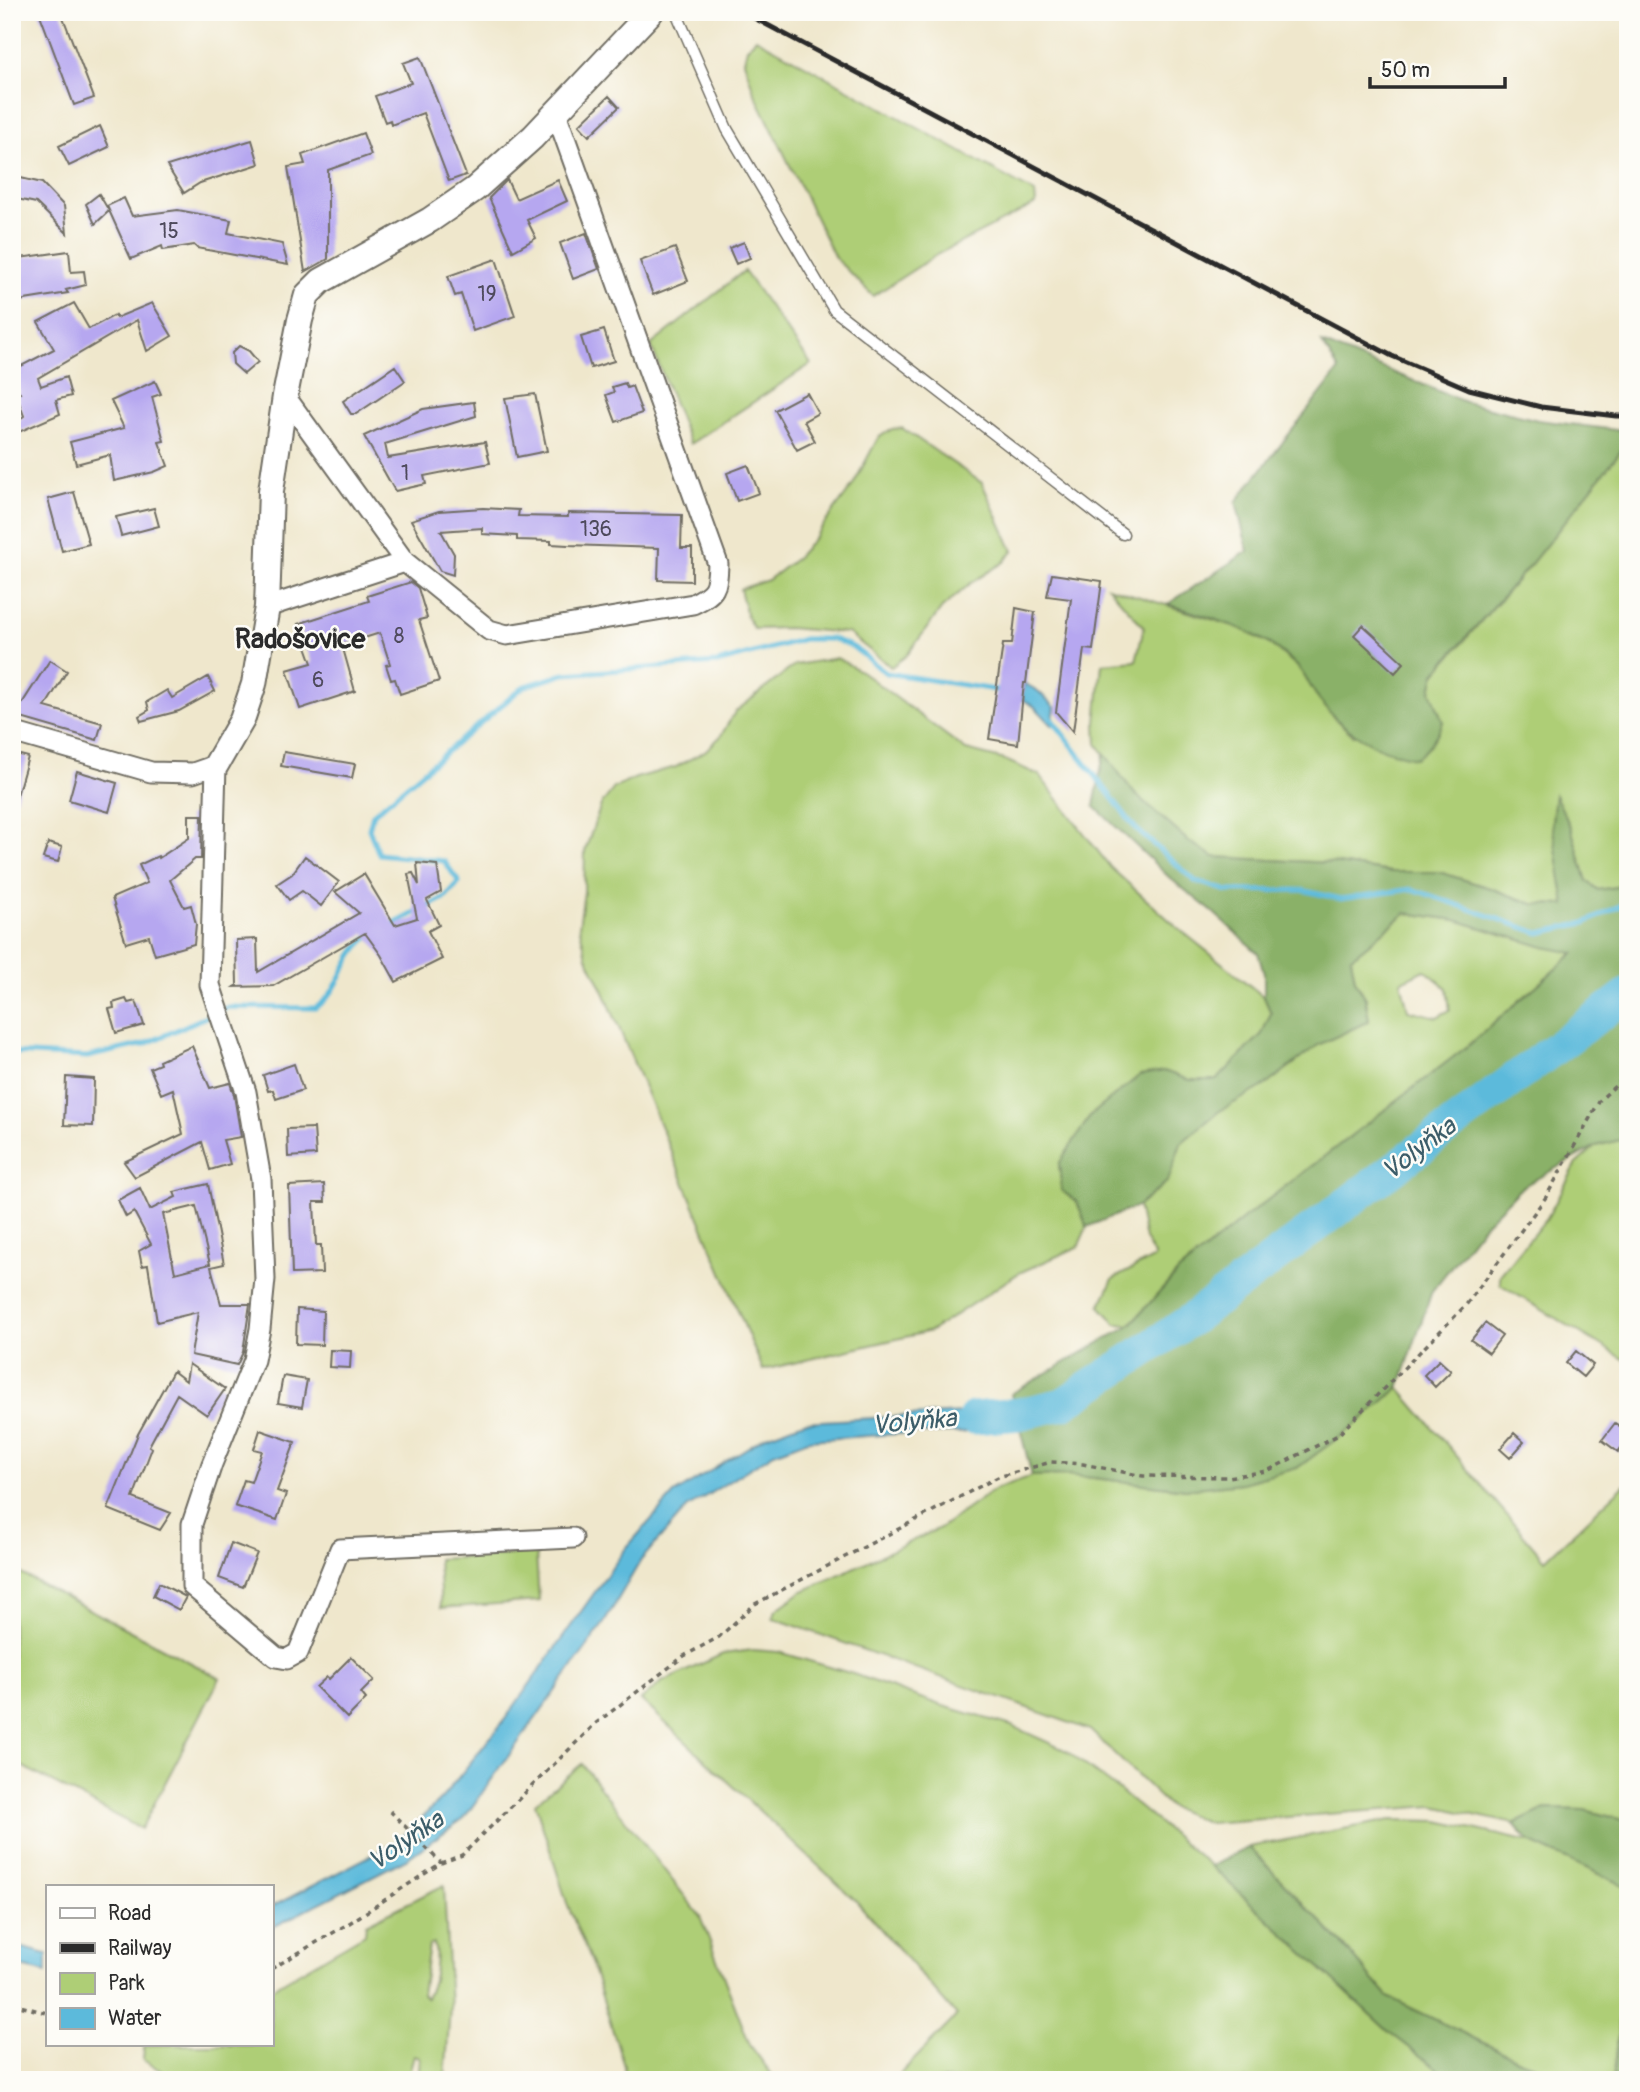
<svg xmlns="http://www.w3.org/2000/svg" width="1640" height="2092" viewBox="0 0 1640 2092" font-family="Pangolin,sans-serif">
	<rect width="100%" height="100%" fill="#fdfcf7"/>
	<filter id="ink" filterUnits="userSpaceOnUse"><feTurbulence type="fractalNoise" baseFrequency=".0143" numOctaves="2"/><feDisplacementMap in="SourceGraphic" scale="14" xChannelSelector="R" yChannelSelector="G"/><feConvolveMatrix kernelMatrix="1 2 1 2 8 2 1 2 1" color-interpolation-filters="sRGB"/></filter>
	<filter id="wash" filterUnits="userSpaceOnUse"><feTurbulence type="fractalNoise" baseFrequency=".00686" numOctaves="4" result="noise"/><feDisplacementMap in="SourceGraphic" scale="28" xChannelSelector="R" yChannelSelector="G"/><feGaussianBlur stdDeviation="1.57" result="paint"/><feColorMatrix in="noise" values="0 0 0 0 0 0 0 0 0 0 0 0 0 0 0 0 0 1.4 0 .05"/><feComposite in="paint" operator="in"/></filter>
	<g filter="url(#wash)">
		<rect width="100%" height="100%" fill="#efe7cc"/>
		<path fill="#aece76" stroke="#6c7c50" stroke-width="2" fill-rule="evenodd" d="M756,38L1035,193L1036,204L938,254L873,296L835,258L754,92L744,61L747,48Z
			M744,271L811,364L690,444L651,345Z
			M902,428L982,483L1013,551L1004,562L971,583L942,608L907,655L891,667L848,633L788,628L754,629L747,617L740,589L768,580L794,560L810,543L853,485L878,438L892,429Z
			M1628,442V879L1616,887L1598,890L1587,881L1571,828L1555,796L1552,823L1566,905L1533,904L1490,888L1439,872H1391L1332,863L1214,857L1188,841L1134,793L1097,744L1096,722L1102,664L1136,661L1144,627L1108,587L1240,628L1271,645L1298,667L1334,718L1353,735L1443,722L1431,691L1435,674L1531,564Z
			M837,658L862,672L966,750L1005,760L1039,775L1111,868L1178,928L1264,997L1271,1013L1262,1034L1217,1080H1189L1164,1071L1091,1115L1059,1164L1062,1191L1077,1202L1087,1227L1078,1247L1019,1273L931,1331L763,1370L604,992L587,957L579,926L584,892L585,851L601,805L614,788L636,778L676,767L705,751L720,737L735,712L795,665Z
			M1406,913L1456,920L1544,947L1575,952L1469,1045L1243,1219L1179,1271L1130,1325L1116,1324L1100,1306L1113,1279L1155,1257L1145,1239L1138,1206L1168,1181L1181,1143L1218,1112L1267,1084L1318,1045L1369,1021L1366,998L1355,980L1351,958ZM1425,970L1447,988L1450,1010L1437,1017L1408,1010L1401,981Z
			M1620,1140L1628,1146V1362C1586,1335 1542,1311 1500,1284V1275L1547,1218L1577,1163L1596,1146Z
			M1399,1388L1545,1560L1625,1484H1628V1821L1584,1810L1545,1809L1514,1824L1434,1806L1209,1823L1170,1807L1090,1730L773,1618L776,1610L801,1592L940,1528L995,1489L1032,1476L1068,1475L1186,1489L1242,1483L1297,1468L1354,1426Z
			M536,1553L539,1601L441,1608L438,1559Z
			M12,1569L220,1678L141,1829L12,1761Z
			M753,1650L779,1652L853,1674L940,1705L1012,1726L1065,1750L1120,1791L1211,1866L1388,2031L1452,2080H894L957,2016L857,1902L641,1700L662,1682L723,1654Z
			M582,1764L700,1916L750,2045L776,2080H625L624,2066L591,1962L567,1903L535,1803Z
			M1391,1820L1439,1821L1529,1842L1628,1887V1983C1614,2012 1621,2049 1612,2080H1577L1519,2060L1388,1997L1344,1946L1249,1847Z
			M444,1885L450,2008L445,2080H418L420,2057L414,2055L407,2080H177L143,2060L144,2047L151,2045H271V1989L365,1934L366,1924ZM434,1943C438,1959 434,1984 426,1998L422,1994L429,1945Z"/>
		<path fill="#8ab167" stroke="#5a6e49" stroke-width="2" d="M1322,343L1465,402L1538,420L1616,430L1628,429V442L1531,564L1435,673L1431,691L1443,722C1437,736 1428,750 1415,758C1375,750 1342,732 1318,698C1311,688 1305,675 1297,666C1263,630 1213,619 1168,604L1248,551L1236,502L1339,370Z
			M1104,753L1134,793L1188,841L1214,857L1332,863L1391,872H1439L1490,888L1533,904L1565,905L1552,823L1555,795L1571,828L1587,881L1598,890L1616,887L1628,879V1146L1620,1140L1596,1146L1522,1187L1483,1226L1432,1291L1399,1388L1354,1426L1297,1468L1242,1483L1186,1489L1068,1475L1032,1476L1011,1394L1130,1325L1179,1271L1243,1219L1469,1045L1574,953L1544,947L1456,920L1406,913L1351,958L1355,980L1365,998L1369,1021L1318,1045L1267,1084L1218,1112L1181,1143L1168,1181L1138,1206L1087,1227L1077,1202L1062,1191L1059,1164L1091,1115L1140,1075L1164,1071L1189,1080H1217L1262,1034L1271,1013L1264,997V974L1258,953L1214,913L1171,879L1094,806Z
			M1545,1809L1584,1810L1628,1821V1887L1529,1842L1514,1824Z
			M1249,1847L1344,1946L1388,1997L1519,2060L1577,2080H1452L1388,2031L1211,1866Z
			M1628,1983V2080H1612C1621,2049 1614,2012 1628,1983Z"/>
		<path fill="#5cbadb" stroke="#447283" stroke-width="2" d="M1024,683L1038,691L1055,707L1052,725L1035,707L1022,699Z
			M962,1413L1019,1414L963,1433H911L808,1440L774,1453L687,1508L641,1560L604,1623L464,1818L408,1858L271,1928V1907L397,1842L442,1798L503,1722L626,1548L674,1494L766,1436L804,1422Z
			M12,1945L47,1954V1973L12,1965Z"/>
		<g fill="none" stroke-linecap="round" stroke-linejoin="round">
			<path stroke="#5cbadb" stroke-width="5" d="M1050,717L1136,829L1195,881L1228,891L1302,890L1340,899L1412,889L1539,933L1585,923L1628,902
				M388,927L446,897L459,882L444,861L379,854L369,829L373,814L523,687L564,674L717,663L804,639H833L853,647L886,673L1002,691
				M12,1053L87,1057L145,1044L228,1007L315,1008C343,992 344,950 373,935"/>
			<path stroke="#5cbadb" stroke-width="33" d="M974,1418L1019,1414L1063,1404L1189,1321L1628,994"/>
		</g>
		<g id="blocks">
			<path fill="#b6a7f0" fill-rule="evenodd" d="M39,12H61L94,98L74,105Z
				M420,57L466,175L449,181L423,113L391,125L390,120L385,122L375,96L411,83L403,63Z
				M609,96L619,107L589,136L579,125Z
				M100,126L109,147L69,166L59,146Z
				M363,133L371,155L328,170V259L305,272L288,167L305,164L302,155Z
				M252,140L259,164L200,183L184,193L167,166Z
				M12,176L42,183L64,206L67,233L36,203L12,198Z
				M507,180L516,199L558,180L567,201L527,220L536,238L513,251L489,198Z
				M99,194L109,211L95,224L86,204Z
				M124,198L132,216L178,210L231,220L228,233L282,244L288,265L197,248L194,245L163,250L162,246L131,259L107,206Z
				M586,233L599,269L573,279L560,243Z
				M744,242L750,258L736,264L729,248Z
				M675,248L688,281L653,295L640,261Z
				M69,251L71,272L84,271L86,285L66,290L68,293L12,302V259Z
				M496,259L515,316L473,331L461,294L455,296L448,276Z
				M74,303L89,329L115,315L116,318L152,303L172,336L147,351L137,320L38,378L41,386L66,377L71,396L56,400L60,414L12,435V425L24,416L16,394L20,393L12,380V373L21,366L54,349L38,322Z
				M604,330L614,361L591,368L581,337Z
				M239,346L249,351L258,362L244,374L233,364L232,353Z
				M395,366L405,381L356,414H351L343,401Z
				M155,381L161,394L152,397L164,441L159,442L168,466L154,472L114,481L110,455L76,464L70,442L124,428L111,401Z
				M625,383L627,388L632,386L642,413L616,422L606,395L614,392L612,387Z
				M807,393L818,413L804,421L815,441L797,450L775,410Z
				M535,394L547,451L517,457L505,398Z
				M474,402L476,416L385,444L388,458L485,442L490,463L424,476L426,484L395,491L364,436L423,409Z
				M748,465L759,493L737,501L727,473Z
				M74,492L89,544L62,551L48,499Z
				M154,508L159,526L121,536L116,517Z
				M483,508L519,510L518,516L568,517V513L682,515L681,548H692V581L658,580L659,548L568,545L551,544V541L517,540V536L482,534V528L441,531L454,554L453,575L440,571L411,520L439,511Z
				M1052,574L1102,581L1093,650L1084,649L1073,732L1056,712L1071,599L1047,596Z
				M411,582L418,588L427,618L419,620L439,681L400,694L395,679L391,680L386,665L390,664L380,633L342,645L355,691L300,709L287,670L312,663L298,624L369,601L367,596Z
				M1016,608L1035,612L1026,683H1024L1018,744L989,739L1003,644H1012Z
				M1363,625L1404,663L1395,673L1354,635Z
				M50,660L67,671L45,707L102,723L97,740L14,716Z
				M208,677L215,691L179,711L141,721L139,716L149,710L147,702L167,690L172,698Z
				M284,752L355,764L352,778L281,766Z
				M12,753L28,757L16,799L12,798Z
				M77,771L117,783L109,812L69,800Z
				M189,815H202L201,859H195L170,880L184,907L191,905L196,924L194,944L155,955L149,936L126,943L112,898L147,883L139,865L158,856L159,858L189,838Z
				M48,843L62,847L58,862L43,858Z
				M305,856L339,882L321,906L302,891L289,900L277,884L292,874Z
				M417,863L437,865L441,892L427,900L439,925L428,931L442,959L396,982L381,955L365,933L273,986L234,987L237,985L236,940L257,939L258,972L359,913L335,892L364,874L395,925L417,918L408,874L413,873L419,885Z
				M126,999L128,1003L136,1001L144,1025L116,1033L109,1009L114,1008L113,1003Z
				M192,1046L210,1088L230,1083L234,1095L241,1137L223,1140L230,1164L210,1170L202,1142L135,1177L124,1162L183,1134L173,1089L161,1094L150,1068L160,1064L159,1061Z
				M294,1064L303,1090L276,1099L273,1090L268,1091L263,1075Z
				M66,1077L94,1079L93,1126L64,1125Z
				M314,1128L316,1155L288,1157L287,1129Z
				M208,1184L224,1264L211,1267L221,1304H250L243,1352L237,1365L191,1355L198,1312L157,1322L148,1265L142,1266L139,1251L151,1244L134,1212L126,1217L118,1200L140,1188L150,1210L176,1197L174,1192ZM196,1206L210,1264L175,1273L163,1214Z
				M324,1184L325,1202H314L316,1245H321L322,1273L292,1274L289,1186Z
				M297,1309L323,1311L322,1345L296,1344Z
				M1485,1323L1502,1336L1489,1353L1471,1340Z
				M330,1350L351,1351L350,1368L329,1367Z
				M1576,1351L1593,1365L1583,1377L1566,1363Z
				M1439,1360L1451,1371L1435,1387L1424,1375Z
				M189,1364L225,1389L207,1415L177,1394L149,1446L152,1448L133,1498L171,1513L160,1530L108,1509L138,1434L173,1371L186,1381Z
				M283,1376L307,1380L302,1407L278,1403Z
				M1615,1423L1628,1432V1438L1618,1452L1602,1440Z
				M260,1430L295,1442L277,1491L286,1494L277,1520L235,1506L244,1480L251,1482L262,1451L254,1449Z
				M1514,1433L1524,1442L1510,1458L1500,1449Z
				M231,1543L257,1553L243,1587L219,1578Z
				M159,1583L186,1597L179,1610L153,1596Z
				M351,1657L374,1680L361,1693L366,1699L347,1718L316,1687L327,1677L329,1679Z"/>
		</g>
	</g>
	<g filter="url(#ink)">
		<use href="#blocks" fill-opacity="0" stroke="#706d63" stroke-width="2"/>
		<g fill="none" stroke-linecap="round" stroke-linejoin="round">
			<defs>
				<path id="service" d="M676,12L727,129L834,310L1123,534"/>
				<path id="minor" d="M285,396L405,562
					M267,607L405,562L489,630L507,635L693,604C716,593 717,588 718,564L556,113
					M12,732L151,772L193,773L216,765L210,985L246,1092L261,1179L265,1279L260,1329L254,1360L212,1464L192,1524V1586L276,1657L287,1659L298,1653L340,1549L573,1538"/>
				<path id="tertiary" d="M216,765L242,720L254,684L267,607L271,491L285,396L300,320L307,295L321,281L430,220L475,189L533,137L651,12"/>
			</defs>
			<use href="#service" stroke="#706d63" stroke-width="13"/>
			<use href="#minor" stroke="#706d63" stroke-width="23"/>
			<use href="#tertiary" stroke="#706d63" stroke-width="28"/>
			<path stroke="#706d63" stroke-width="3.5" stroke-dasharray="5 5" stroke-linecap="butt" d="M390,1811L441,1863
				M271,1969L348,1924L441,1863L462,1855L595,1724L684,1656L719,1637L755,1604L998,1477L1051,1462L1083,1464L1143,1476L1229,1477L1267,1471L1338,1435L1466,1305L1546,1197L1600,1100L1628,1074
				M12,2004L47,2013"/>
			<use href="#service" stroke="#fff" stroke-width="10"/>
			<use href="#minor" stroke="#fff" stroke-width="19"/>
			<use href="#tertiary" stroke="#fff" stroke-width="24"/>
			<path stroke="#2b2b2b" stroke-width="5" d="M743,12L1392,356L1469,389L1541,407L1616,416H1628"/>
		</g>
	</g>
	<g text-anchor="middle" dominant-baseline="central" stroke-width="5" stroke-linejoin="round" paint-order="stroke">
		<g font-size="21" fill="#4e4a5c">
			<text x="169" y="231">15</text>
			<text x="487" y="294">19</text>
			<text x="405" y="473">1</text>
			<text x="596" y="529">136</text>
			<text x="399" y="636">8</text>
			<text x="318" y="680">6</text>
		</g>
		<g font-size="26" font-style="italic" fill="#3c5d69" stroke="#fdfcf7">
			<text transform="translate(1419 1149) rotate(-37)">Volyňka</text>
			<text transform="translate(914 1422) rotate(-5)">Volyňka</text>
			<text transform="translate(406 1841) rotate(-34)">Volyňka</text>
		</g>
		<g font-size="28" font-weight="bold" fill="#2b2b2b" stroke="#fdfcf7">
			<text x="300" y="639">Radošovice</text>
		</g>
	</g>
	<rect width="1640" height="2092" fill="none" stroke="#fdfcf7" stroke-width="42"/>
	<rect x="46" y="1885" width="228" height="161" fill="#fdfcf7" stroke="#a9a8a5" stroke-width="2"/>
	<rect x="60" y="1908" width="35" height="10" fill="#ffffff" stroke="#a9a8a5" stroke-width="2"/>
	<text x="108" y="1920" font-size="21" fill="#2b2b2b">Road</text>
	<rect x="60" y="1943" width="35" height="10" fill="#2b2b2b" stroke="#a9a8a5" stroke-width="2"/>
	<text x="108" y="1955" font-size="21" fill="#2b2b2b">Railway</text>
	<rect x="60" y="1973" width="35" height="21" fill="#aece76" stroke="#a9a8a5" stroke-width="2"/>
	<text x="108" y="1990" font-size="21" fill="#2b2b2b">Park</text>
	<rect x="60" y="2008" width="35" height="21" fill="#5cbadb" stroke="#a9a8a5" stroke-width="2"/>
	<text x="108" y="2025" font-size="21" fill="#2b2b2b">Water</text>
	<path d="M1370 77v10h135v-10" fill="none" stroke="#2b2b2b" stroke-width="3.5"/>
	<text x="1381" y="77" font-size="21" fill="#2b2b2b" stroke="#fdfcf7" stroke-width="5" paint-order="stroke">50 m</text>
</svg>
